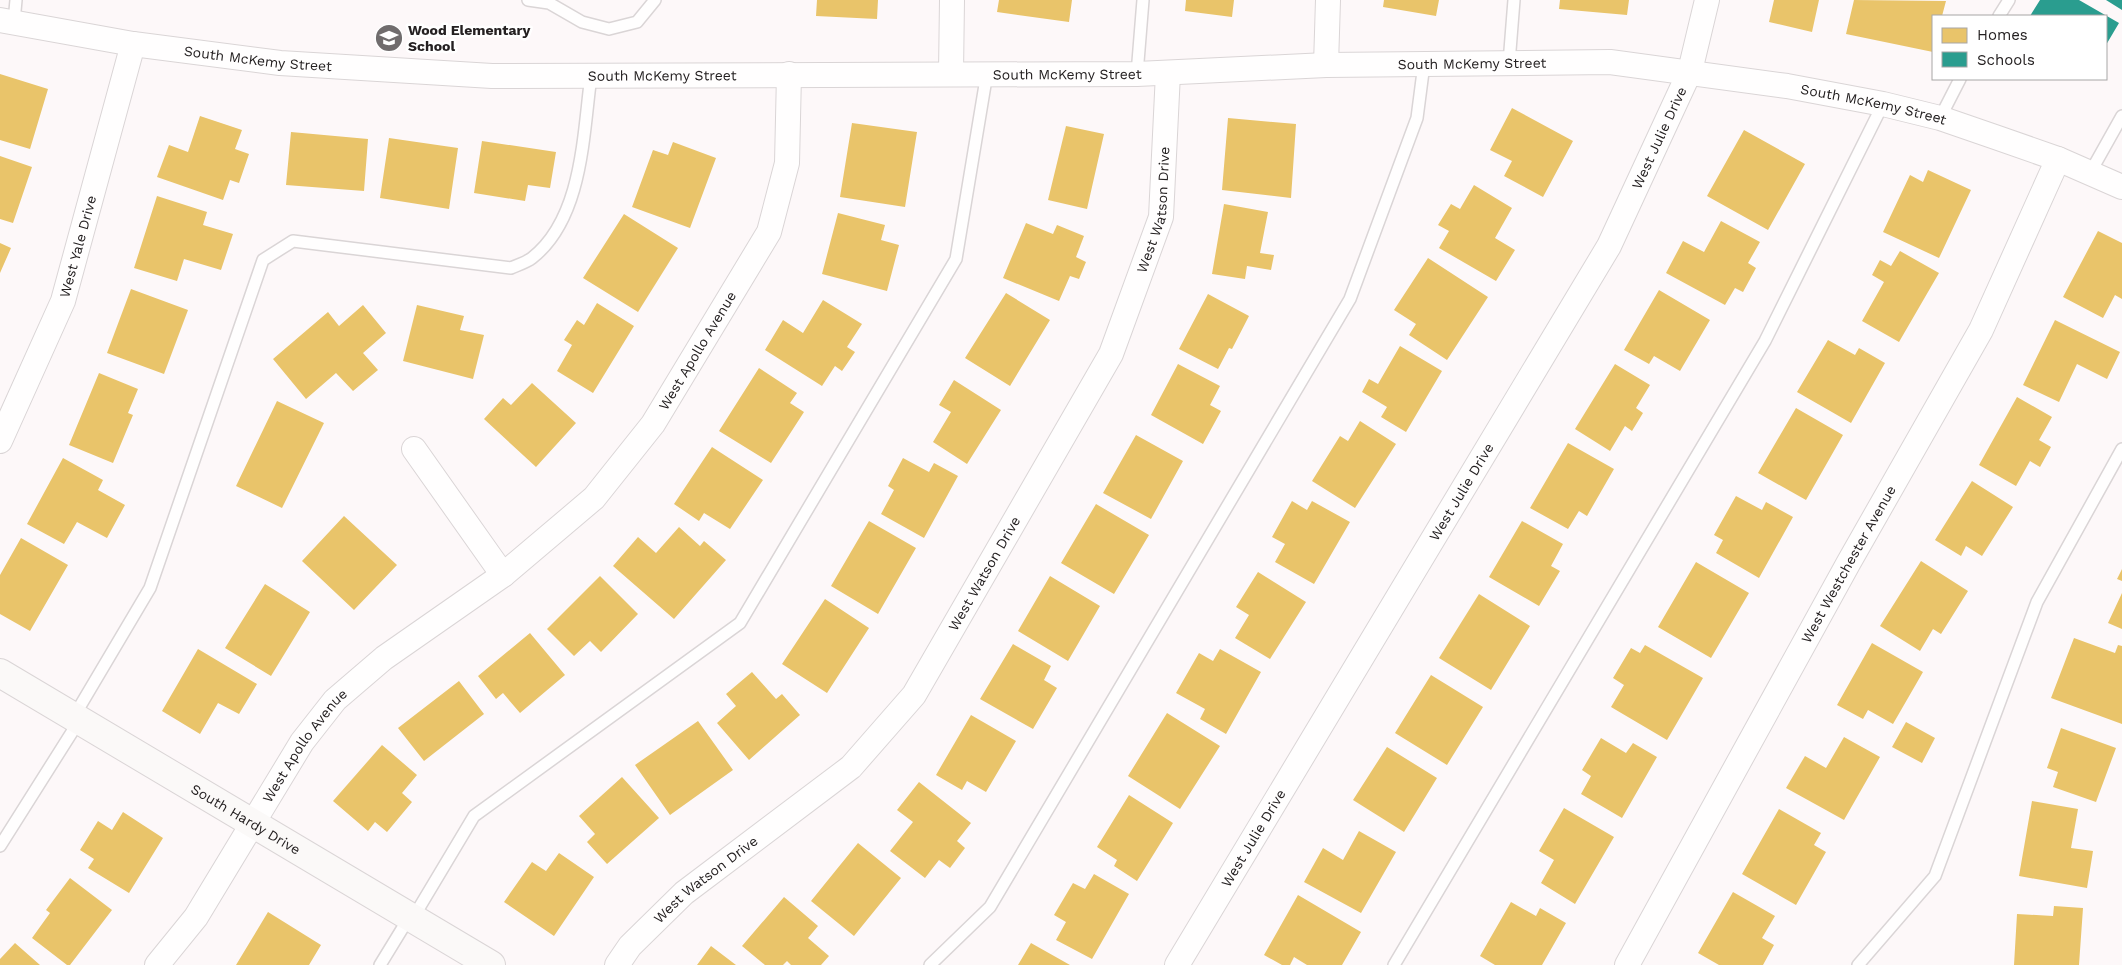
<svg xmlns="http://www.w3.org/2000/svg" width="2122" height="965" viewBox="0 0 2122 965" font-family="'Work Sans',sans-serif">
	<rect width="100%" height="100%" fill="#fdf8f9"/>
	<path fill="#e9c46a" d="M817,0H878L877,19L816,16Z
		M999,0H1072L1069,22L997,12Z
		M1186,0H1234L1232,17L1185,11Z
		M1384,0H1439L1436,16L1383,7Z
		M1560,0H1629L1627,15L1559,9Z
		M1774,0H1819L1812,32L1769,22Z
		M1854,0L1946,1L1942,16H1933V52L1846,34Z
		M0,74L48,89L30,149L0,140Z
		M1512,108L1573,141L1543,197L1504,176L1512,161L1490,150Z
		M200,116L242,130L235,149L249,154L239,183L230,180L223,200L157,177L169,145L188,152Z
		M1228,118L1296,124L1291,198L1222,190Z
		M852,123L917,132L905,207L840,197Z
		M1066,126L1104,134L1087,209L1048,200Z
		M1744,130L1805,164L1768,230L1707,196Z
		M291,132L368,139L364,191L286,185Z
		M389,138L458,148L449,209L380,198Z
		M482,141L556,152L550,188L528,185L525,201L474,193Z
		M673,142L716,158L690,228L632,207L653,150L668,155Z
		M0,156L32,167L13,223L0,219Z
		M1928,170L1971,190L1939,258L1883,232L1910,175L1923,182Z
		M1474,185L1512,208L1495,238L1515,250L1496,281L1439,248L1449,231L1438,225L1451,204L1460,209Z
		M157,196L207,212L203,225L233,234L221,270L184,259L177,281L134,268Z
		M1224,204L1268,212L1260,253L1274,255L1271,270L1247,266L1245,279L1212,274Z
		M838,213L885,225L881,240L899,245L887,291L822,274Z
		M624,214L678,248L638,312L583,278Z
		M1721,221L1760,242L1748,263L1756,268L1743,292L1735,288L1725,305L1666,273L1683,241L1704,252Z
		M1026,223L1053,234L1057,225L1084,236L1076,257L1086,262L1079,279L1070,276L1059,301L1003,278Z
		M2098,231L2122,243V299L2115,295L2103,318L2063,297Z
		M0,243L11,248L0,273Z
		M1900,251L1939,273L1899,342L1862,321L1884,282L1872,275L1880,260L1891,266Z
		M1428,258L1488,297L1447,360L1409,335L1416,324L1394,310Z
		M131,289L188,310L164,374L107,353Z
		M1659,290L1710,320L1680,371L1654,356L1649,364L1624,350Z
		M1006,293L1050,320L1010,386L965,358Z
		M1208,294L1249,316L1232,349L1229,348L1218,369L1179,349Z
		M823,300L862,324L847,347L855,352L842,371L835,366L822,386L765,350L783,320L803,333Z
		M597,303L634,326L593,393L557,371L572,345L564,340L577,320L584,325Z
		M363,305L386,333L363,353L378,370L353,391L336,373L306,399L273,359L328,312L339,326Z
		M417,305L464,316L460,330L484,335L473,379L403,361Z
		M2055,320L2120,352L2107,379L2077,364L2059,402L2023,385Z
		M1828,340L1855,355L1859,348L1885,363L1851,423L1797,392Z
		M1400,346L1442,371L1406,432L1381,417L1387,407L1362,392L1369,379L1378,384Z
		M1178,364L1220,386L1210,405L1221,411L1203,444L1151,415Z
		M1615,364L1650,385L1636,408L1643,413L1632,431L1625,426L1610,451L1575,429Z
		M759,368L797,393L790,403L804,412L771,463L719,431Z
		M99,373L138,389L128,413L133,415L113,463L69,445Z
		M954,380L1001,410L967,464L933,442L951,412L939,405Z
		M532,383L576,423L536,467L484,419L503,398L511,405Z
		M2017,397L2052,417L2039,440L2051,447L2040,467L2030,461L2016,486L1979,465Z
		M277,401L324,423L282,508L236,486Z
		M1796,408L1843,435L1806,500L1758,473Z
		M1360,421L1396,444L1355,508L1312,481L1340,436L1348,441Z
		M1136,435L1183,461L1151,519L1103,493Z
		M1568,443L1614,469L1587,516L1579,511L1568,529L1530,508Z
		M712,447L763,480L730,529L704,513L699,521L674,504Z
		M63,458L103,480L98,490L125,505L107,538L77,522L64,544L27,524Z
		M903,458L929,472L934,463L958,476L924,538L881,514L894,490L888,486Z
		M1972,481L2013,507L1982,556L1966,546L1961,556L1935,540Z
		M1736,496L1762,510L1766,502L1793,517L1759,578L1716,553L1723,540L1714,535Z
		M1292,501L1307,510L1312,501L1350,522L1314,584L1275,562L1285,544L1272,537Z
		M1096,504L1149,535L1114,594L1061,563Z
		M344,516L397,565L354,610L302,561Z
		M869,521L916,548L878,614L831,586Z
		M1522,521L1563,544L1551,566L1560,571L1539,606L1489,577Z
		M679,527L700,546L704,541L726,560L674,619L613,566L638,537L656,553Z
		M21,538L68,565L30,631L0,614V575Z
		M1921,561L1968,591L1941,634L1933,629L1920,651L1880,626Z
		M1696,562L1749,593L1711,658L1658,627Z
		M2122,569V581L2117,579Z
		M1258,572L1306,602L1270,659L1235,638L1249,615L1236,607Z
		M600,576L638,614L601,652L590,641L574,656L547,629Z
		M1050,576L1100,606L1068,661L1018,631Z
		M265,584L310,612L271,676L225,648Z
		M2122,593V629L2108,623Z
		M1479,594L1530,626L1491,690L1439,658Z
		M825,599L869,628L827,693L782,664Z
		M530,633L565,675L520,713L503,693L496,699L478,676Z
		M2074,638L2115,653L2118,645L2122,646V724L2051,698Z
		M1872,643L1923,672L1893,724L1868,710L1863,719L1837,705Z
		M1013,644L1051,666L1044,680L1057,688L1033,729L980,699Z
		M1645,645L1703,678L1667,740L1611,707L1624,685L1613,678L1631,648L1640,653Z
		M198,649L257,684L239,714L218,703L200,734L162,711Z
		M1220,649L1261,672L1226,734L1200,719L1205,709L1176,693L1199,653L1213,661Z
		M752,672L776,699L782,694L800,715L749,760L717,723L736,706L726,694Z
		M1431,675L1483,707L1447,765L1395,733Z
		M459,681L484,714L424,761L398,728Z
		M1167,713L1220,746L1180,809L1128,776Z
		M971,715L1016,741L986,792L967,781L962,790L936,775Z
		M698,721L733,770L670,815L635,765Z
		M1906,722L1935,738L1922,763L1892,747Z
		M2061,728L2116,748L2096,802L2053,787L2058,772L2047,768Z
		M1844,737L1880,757L1844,820L1786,788L1805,756L1826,768Z
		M1601,738L1626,753L1633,743L1657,757L1622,818L1581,794L1591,776L1582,770Z
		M382,745L417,775L402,793L412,802L387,832L375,822L368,831L333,801Z
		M1387,747L1437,778L1404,832L1353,800Z
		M622,777L659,818L607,864L587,842L595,834L579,816Z
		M919,782L971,823L957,841L965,848L950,868L939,860L925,878L890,851L913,822L897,810Z
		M1129,795L1173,823L1137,881L1114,866L1117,860L1097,847Z
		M2032,801L2078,809L2071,848L2093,851L2087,888L2019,876Z
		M1564,808L1614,837L1575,904L1541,883L1554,860L1539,851Z
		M1779,809L1821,833L1814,845L1826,852L1796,905L1742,874Z
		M123,812L163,838L129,893L88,868L94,859L80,850L98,821L112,830Z
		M1359,831L1396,852L1361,913L1304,882L1323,848L1343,860Z
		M858,843L901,878L854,936L811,901Z
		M559,853L594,877L554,936L504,902L532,862L546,871Z
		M1094,874L1129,894L1092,959L1056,940L1066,922L1054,915L1073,883L1085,889Z
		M70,878L112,910L70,965H67L32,938L50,913L46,910Z
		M1733,892L1775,916L1762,938L1774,945L1763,965H1719L1698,953Z
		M1298,895L1361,932L1342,965H1307L1294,957L1290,965H1282L1264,955Z
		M784,897L818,926L808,938L829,956L821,965H791L787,961L783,965H765L742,946Z
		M1511,902L1536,916L1540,908L1566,923L1542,965H1495L1480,956Z
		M2054,906L2083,908L2079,965H2014L2017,914L2053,916Z
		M268,912L321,945L309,965H236Z
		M15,943L40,965H0V959Z
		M1031,943L1070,965H1018Z
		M711,946L736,965H697Z"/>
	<path fill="#2a9d8f" d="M2040,0H2079L2119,23L2106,45V16H2030Z
		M2106,0H2122V10Z"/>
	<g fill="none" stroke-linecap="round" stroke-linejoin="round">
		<defs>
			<path id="lane" d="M528,0L549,3L582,22L609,29L637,22L655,0
				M1999,16L2009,0
				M14,22L16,0
				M1509,63L1514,0
				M1137,74L1143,0
				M1940,118L1960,79
				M2090,173L2122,116
				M73,718L150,588L263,260L293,241L511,268C518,265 527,262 532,258C583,218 583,134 591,76
				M0,846L79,721
				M413,918L474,816L740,623L956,259L987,73
				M380,965L410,916
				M930,965L990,907L1350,299L1417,118L1424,64
				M1394,965L1765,341L1883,104
				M1858,965L1935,876L2037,602L2122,449"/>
			<g id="street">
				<path id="s1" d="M0,20L133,44L280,63L492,76L1137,74L1326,65L1610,62L1787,86L1883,104L1940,118L1998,138L2058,159L2122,187"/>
				<path d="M1326,65L1328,0"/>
				<path d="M951,73L952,0"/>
				<path id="s2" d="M0,441L63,301L133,44"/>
				<path d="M414,449L503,575"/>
				<path id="s3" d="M157,965L196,917L302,742L335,700L384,658L503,575L594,498L653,424L769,232L787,163L789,74"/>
				<path id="s4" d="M617,965L630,946L684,893L851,767L914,695L1111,354L1161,217L1168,73"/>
				<path id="s5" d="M1177,965L1609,246L1690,71L1707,0"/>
				<path id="s6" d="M1627,965L1849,562L1981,330L2058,159"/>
			</g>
			<g id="secondary">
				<path id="s7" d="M0,673L491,965"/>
			</g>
		</defs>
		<use href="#lane" stroke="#dad5d6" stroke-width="14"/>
		<use href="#street" stroke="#dad5d6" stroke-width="26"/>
		<use href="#secondary" stroke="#dad5d6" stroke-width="30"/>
		<use href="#lane" stroke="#fffefe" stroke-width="11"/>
		<use href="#street" stroke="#fffefe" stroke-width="24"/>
		<use href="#secondary" stroke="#fbf9f8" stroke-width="28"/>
	</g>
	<defs>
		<symbol id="school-disc" viewBox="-11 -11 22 22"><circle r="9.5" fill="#706c6d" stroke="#fff"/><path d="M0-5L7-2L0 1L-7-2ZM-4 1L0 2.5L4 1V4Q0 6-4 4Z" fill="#fff"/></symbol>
	</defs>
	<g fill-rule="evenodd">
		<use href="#school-disc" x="373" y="22" width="32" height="32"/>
	</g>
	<g text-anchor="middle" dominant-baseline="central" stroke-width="5" stroke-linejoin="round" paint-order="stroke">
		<g font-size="14" font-weight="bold" fill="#242021" stroke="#fff" text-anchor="start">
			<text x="408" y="30">Wood Elementary<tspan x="408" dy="16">School</tspan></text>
		</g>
		<g font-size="14" fill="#242021" stroke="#fff">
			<text stroke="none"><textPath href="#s1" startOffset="261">South McKemy Street</textPath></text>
			<text stroke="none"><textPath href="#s1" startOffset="1476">South McKemy Street</textPath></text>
			<text stroke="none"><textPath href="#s1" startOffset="1071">South McKemy Street</textPath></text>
			<text stroke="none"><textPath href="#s1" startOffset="666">South McKemy Street</textPath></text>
			<text stroke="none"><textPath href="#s1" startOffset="1881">South McKemy Street</textPath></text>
			<text stroke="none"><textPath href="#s5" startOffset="958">West Julie Drive</textPath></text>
			<text stroke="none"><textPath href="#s4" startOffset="949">West Watson Drive</textPath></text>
			<text stroke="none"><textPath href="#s2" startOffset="210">West Yale Drive</textPath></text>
			<text stroke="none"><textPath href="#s3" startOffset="829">West Apollo Avenue</textPath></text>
			<text stroke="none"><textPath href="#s5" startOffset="552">West Julie Drive</textPath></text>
			<text stroke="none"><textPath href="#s6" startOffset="458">West Westchester Avenue</textPath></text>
			<text stroke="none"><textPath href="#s4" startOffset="544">West Watson Drive</textPath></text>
			<text stroke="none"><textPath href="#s3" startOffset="265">West Apollo Avenue</textPath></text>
			<text stroke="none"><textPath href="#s7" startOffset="286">South Hardy Drive</textPath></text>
			<text stroke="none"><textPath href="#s5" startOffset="148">West Julie Drive</textPath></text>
			<text stroke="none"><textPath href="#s4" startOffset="124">West Watson Drive</textPath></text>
		</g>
	</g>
	<rect x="1932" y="15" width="175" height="65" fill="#ffffff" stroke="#a7a6a6"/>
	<rect x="1942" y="28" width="25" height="15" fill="#e9c46a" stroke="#a7a6a6"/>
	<text x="1977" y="40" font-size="15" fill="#242021">Homes</text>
	<rect x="1942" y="52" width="25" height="15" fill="#2a9d8f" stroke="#a7a6a6"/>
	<text x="1977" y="65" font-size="15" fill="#242021">Schools</text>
</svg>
